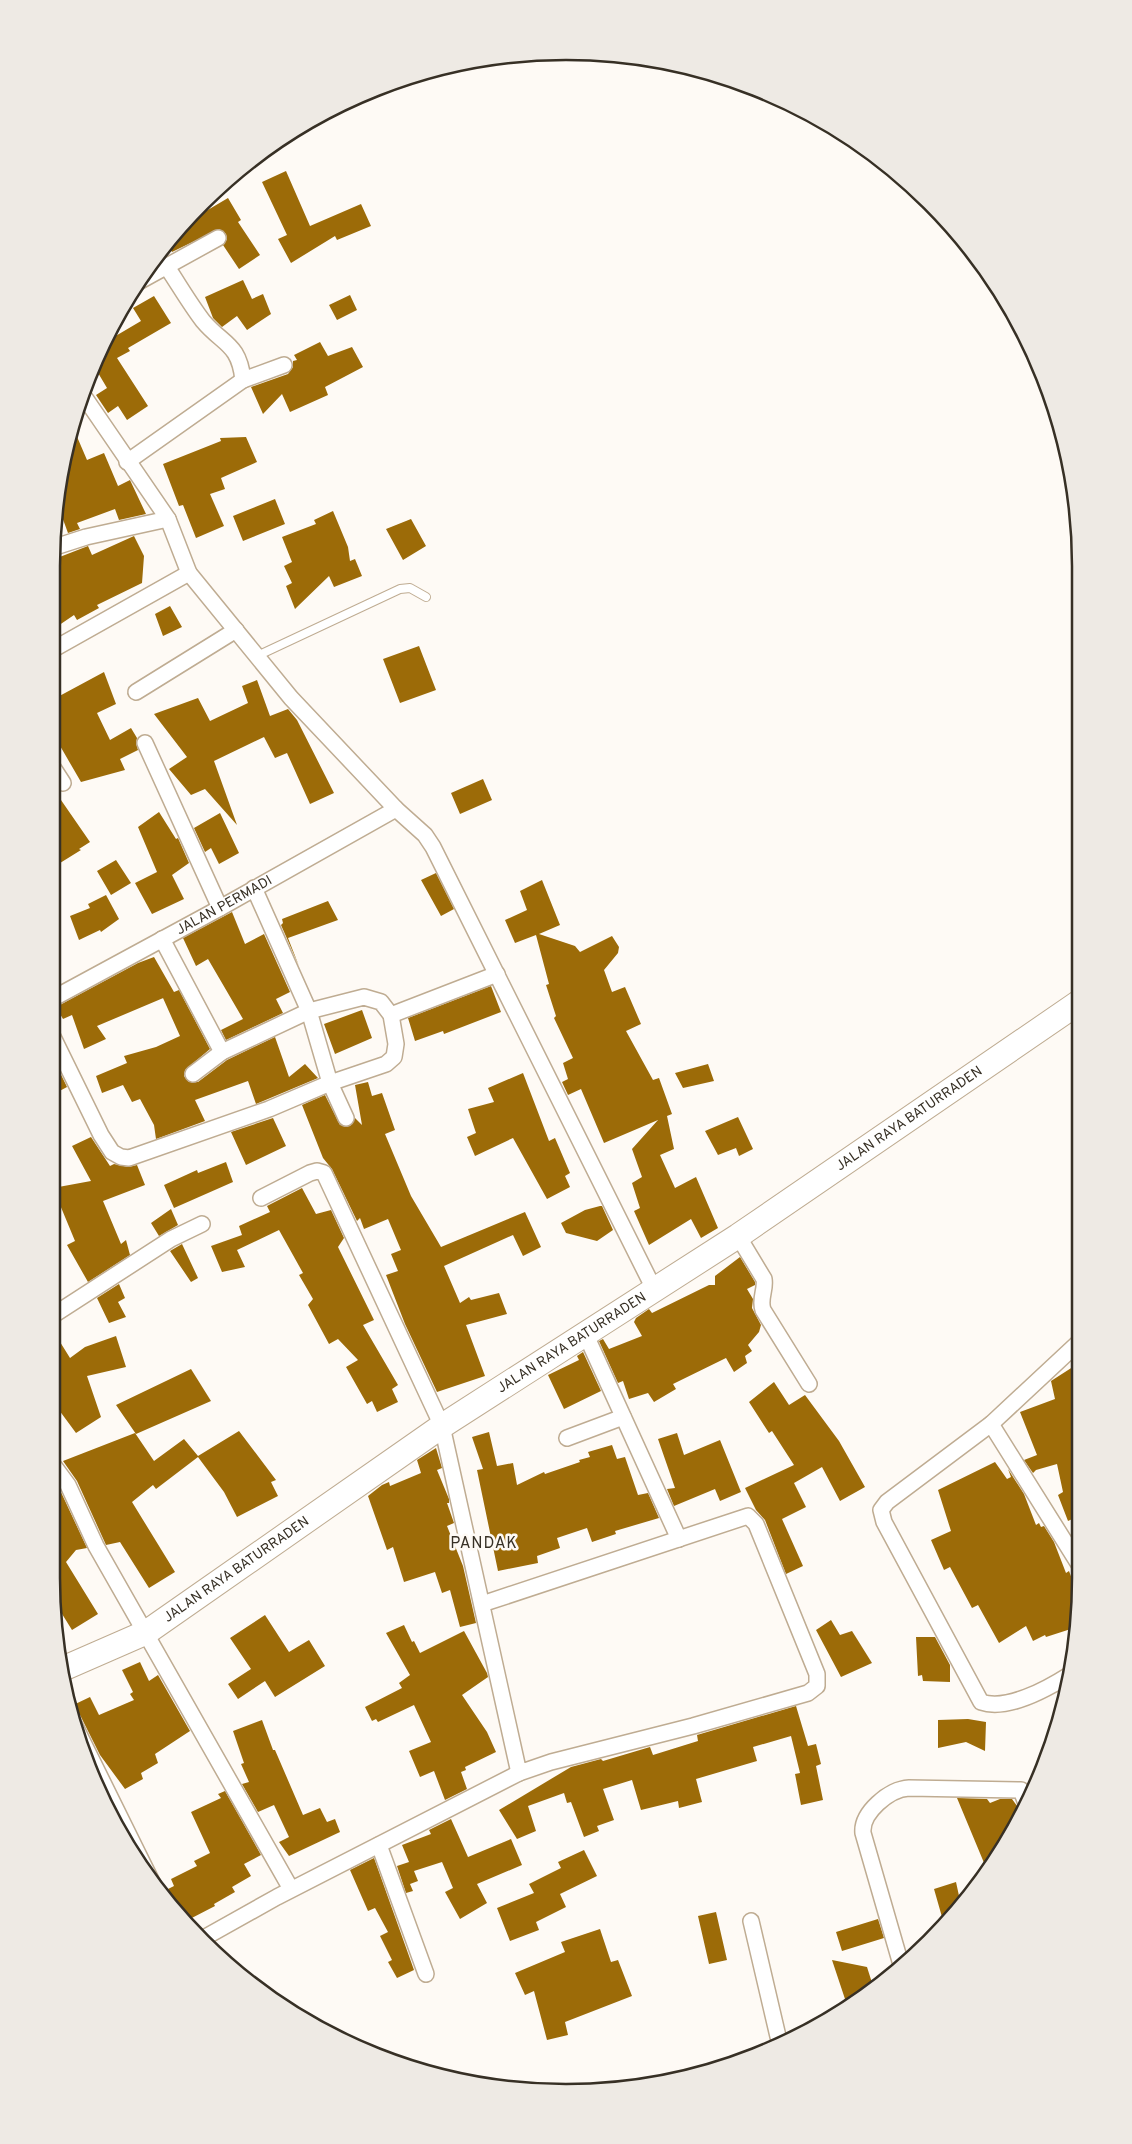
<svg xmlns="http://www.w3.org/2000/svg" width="1132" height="2144" viewBox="0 0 1132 2144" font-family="Overpass,sans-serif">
	<rect width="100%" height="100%" fill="#fefaf5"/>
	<path fill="#9c6b08" d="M286,171L310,226L361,204L371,226L337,240L335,236L291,263L278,239L287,235L262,182Z
		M228,198L241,220L238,222L260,255L239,269L223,245L227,239L226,234L219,229L172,252L167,243L184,224Z
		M243,280L252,299L263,294L271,314L247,330L237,316L222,327L213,318L205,297Z
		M350,295L357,310L337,320L329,305Z
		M154,296L171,323L128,348L130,351L117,358L148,406L127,420L118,406L108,413L96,395L107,388L94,366L102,344L141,321L133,308Z
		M320,342L328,356L352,347L363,367L325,387L328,395L290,412L282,394L263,414L251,387L288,374L293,367V361L297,360L294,355Z
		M72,425L87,460L104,453L118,486L130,480L146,514L119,520L115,509L77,523L80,529L68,533L57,503L62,473L70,470L65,458Z
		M246,437L257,462L221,478L225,489L210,494L224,526L196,538L183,505L179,506L163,464L221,441L220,438Z
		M275,499L285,524L243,541L233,516Z
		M333,511L348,547L350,561L355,559L362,576L334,587L329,576L295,609L286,586L292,583L284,566L292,562L282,537L316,524L314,520Z
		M411,519L426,546L403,560L386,529Z
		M134,536L144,556L142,583L97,605L99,608L77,620L74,615L52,630V560L88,546L92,555Z
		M170,606L182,627L163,636L155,614Z
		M419,646L436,690L400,703L383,659Z
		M104,672L116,704L97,713L110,740L131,728L137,738L136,743L138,750L120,759L125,770L81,782L52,732V700Z
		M257,680L270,716L288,709L297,720L334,793L310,804L287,753L275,758L264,737L214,761L237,825L205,789L191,795L169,769L187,757L154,714L198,698L210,721L248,703L242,686Z
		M483,779L492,800L460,814L451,793Z
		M52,787L90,842L79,849L81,850L52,868Z
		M159,812L176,839L178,838L189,863L172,875L184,899L152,914L135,883L157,872L138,827Z
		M220,813L239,853L219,864L211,848L205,852L194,828Z
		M116,860L131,883L111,895L97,871Z
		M436,873L454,909L441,916L421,880Z
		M542,880L560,925L539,934L575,946L580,952L612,936L619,947L618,953L604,970L612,992L625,987L641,1024L626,1031L653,1080L659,1078L672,1114L667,1116L674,1149L660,1155L675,1188L696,1177L718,1228L701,1238L691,1219L649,1245L634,1211L640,1208L632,1183L642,1177L632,1149L658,1120L604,1143L581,1089L568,1095L562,1082L568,1079L563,1063L573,1058L554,1018L556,1016L546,985L549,984L536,935L515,943L505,920L527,910L520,891Z
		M106,895L119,919L101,932L100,930L79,940L70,916L90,908L88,904Z
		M328,901L338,920L288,938L299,966L281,925L283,923L282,919Z
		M232,912L245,944L264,934L290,992L276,999L283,1013L226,1040L221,1030L243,1019L208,959L196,966L183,938Z
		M154,957L174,992L179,990L210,1049L185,1070L184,1076L189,1082H198L227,1060L275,1037L289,1077L305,1064L318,1078L256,1104L248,1081L195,1100L205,1121L156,1139L154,1125L140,1099L132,1102L123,1085L102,1093L96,1076L127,1063L124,1056L156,1047L180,1036L163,998L168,996L97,1026L106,1039L84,1049L72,1015L63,1019L56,1007L138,963Z
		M491,986L501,1012L444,1034L443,1031L415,1041L408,1018Z
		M362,1010L372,1038L335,1054L324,1024Z
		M52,1056L67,1087L52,1095Z
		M708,1064L714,1081L683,1088L675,1073Z
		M523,1073L549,1141L555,1138L570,1173L565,1176L570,1187L547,1199L513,1138L475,1156L467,1137L476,1133L468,1109L494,1102L488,1088Z
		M368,1082L372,1096L382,1093L395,1130L385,1134L411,1196L441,1247L525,1212L541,1247L523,1256L513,1235L444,1266L460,1303L469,1297L471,1300L499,1293L507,1314L466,1325L485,1376L437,1392L405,1324L386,1275L398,1271L391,1254L401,1250L388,1219L364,1229L360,1218L357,1221L332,1169L323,1158L302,1105L325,1095L340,1125L350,1126L355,1118L362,1125L355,1085Z
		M738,1117L753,1149L739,1156L736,1148L718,1155L705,1131Z
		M273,1118L286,1146L246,1165L231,1132Z
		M91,1137L110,1166L114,1164L128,1167L137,1165L145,1185L103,1201L121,1244L126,1240L130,1255L88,1282L67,1245L75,1241L53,1188L91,1181L72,1146Z
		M226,1162L233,1182L174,1208L164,1185L197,1170L198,1173Z
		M302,1188L316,1214L331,1210L344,1238L338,1247L374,1320L363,1325L398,1385L392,1389L398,1402L377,1412L372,1401L367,1404L346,1367L358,1360L338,1339L329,1344L308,1305L313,1299L299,1275L303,1273L279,1230L237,1250L245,1267L222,1272L211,1246L242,1235L239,1226L270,1212L267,1206Z
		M600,1206H602L613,1230L597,1241L566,1233L561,1223L585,1210Z
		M171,1209L178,1225L159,1236L151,1223Z
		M182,1244L198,1278L191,1282L170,1251Z
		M740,1257L755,1282V1285L747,1289L753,1299L752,1308L761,1325L759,1332L748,1345L752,1351L745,1356L747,1363L734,1372L726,1358L673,1384L676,1389L654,1402L648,1393L629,1399L623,1381L618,1383L599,1341L603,1339L609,1349L642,1336L634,1322L636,1318L649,1309L652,1313L709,1285H715V1276Z
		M119,1284L125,1298L118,1302L126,1317L109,1323L97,1298Z
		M52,1329L70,1358L85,1347L116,1336L126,1367L87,1376L101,1417L76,1433L59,1410L51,1415Z
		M583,1352L601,1391L564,1409L548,1375L579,1360L577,1356Z
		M1079,1363V1516L1068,1521L1058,1495L1063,1492L1057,1464L1036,1470L1033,1473L1024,1460L1037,1455L1020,1412L1055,1399L1051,1381Z
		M191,1369L211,1401L136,1434L116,1405Z
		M774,1382L789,1405L805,1395L839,1441L865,1487L840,1501L822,1467L794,1483L806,1507L782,1519L803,1566L786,1574L765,1520L756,1510L745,1488L794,1465L772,1431L769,1433L749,1402Z
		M239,1431L276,1480L271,1482L278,1496L237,1517L224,1492L198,1457L156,1489L153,1485L132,1502L175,1572L149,1588L120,1542L106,1545L77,1481L63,1461L135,1433L154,1461L184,1439L198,1456Z
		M489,1432L497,1466L513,1463L517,1485L544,1472L545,1474L580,1462L579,1460L590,1457L588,1452L612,1445L617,1459L625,1457L638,1495L648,1493L659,1518L615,1531L616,1534L592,1542L587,1528L557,1538L560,1548L537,1556L538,1563L498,1571L477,1470L483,1469L472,1437Z
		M677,1433L684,1455L720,1440L741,1492L720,1501L715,1489L674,1506L667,1489L675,1488L658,1439Z
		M436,1448L442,1468L437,1470L449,1499V1503H447L454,1523L447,1526L463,1566L476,1623L460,1627L450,1590L442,1593L435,1572L404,1582L393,1547L387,1550L368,1496L382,1485L389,1482L390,1486L421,1473L417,1460Z
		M995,1462L1007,1479L1011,1477L1008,1469L1024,1494L1036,1525L1039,1523L1041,1527L1044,1526L1054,1542L1066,1573L1069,1571L1080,1600L1077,1627L1046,1637L1045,1635L1033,1641L1026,1626L999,1643L978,1605L972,1608L950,1567L944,1570L931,1540L951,1531L938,1490Z
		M60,1490L87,1548L76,1550L66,1562L98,1614L72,1630L54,1601L51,1578V1493Z
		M265,1615L289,1652L309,1640L325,1666L275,1697L265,1681L238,1699L228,1684L251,1669L230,1638Z
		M831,1620L840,1635L852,1631L872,1663L841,1677L816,1630Z
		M404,1625L412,1642L414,1641L420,1653L464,1631L487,1673L488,1677L462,1695L487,1732L496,1752L465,1767L466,1770L461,1772L467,1789L445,1800L434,1771L420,1777L409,1751L431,1742L414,1705L378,1722L376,1719L372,1721L365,1707L402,1688L399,1683L410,1675L386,1633Z
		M916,1637H935L950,1665V1682L923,1681L922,1675L918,1676Z
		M140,1662L149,1681L158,1675L190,1731L155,1754L158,1763L141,1773L143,1779L125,1789L100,1755L80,1715L71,1711L69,1707L90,1697L99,1715L134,1700L130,1694L133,1692L122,1670Z
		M796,1706L808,1746L816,1744L821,1764L816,1766L823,1800L801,1805L795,1774L800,1773L791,1736L753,1747L757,1761L696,1779L702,1802L679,1808L678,1801L641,1810L632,1780L603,1789L614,1820L597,1826L599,1831L584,1837L571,1802L567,1803L564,1793L528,1806L536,1831L517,1839L499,1810L571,1767L601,1759L603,1761L650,1747L653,1755L698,1741L697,1735Z
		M968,1719L986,1722L985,1751L966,1742L938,1748V1720Z
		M262,1720L273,1750H275L303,1815L320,1808L327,1822L335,1819L340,1832L289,1856L279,1842L289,1837L274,1805L258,1812L242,1784L249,1782L241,1764L244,1763L233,1731Z
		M225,1791L261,1855L244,1864L251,1876L232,1887L235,1892L214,1904L215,1906L186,1921L173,1903L175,1902L168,1889L174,1886L171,1879L197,1866L194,1861L210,1853L191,1812L221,1798L218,1794Z
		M957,1798L987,1799L990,1803L1000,1799H1012L1023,1814L987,1870Z
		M451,1819L468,1857L511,1839L522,1865L477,1884L487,1903L460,1919L445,1892L453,1888L442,1862L414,1871L418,1881L410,1884L413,1891L406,1893L397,1866L409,1862L402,1845L431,1834L429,1830Z
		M584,1850L597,1876L560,1894L566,1907L536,1922L539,1930L510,1941L497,1908L534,1893L529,1884L561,1868L558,1862Z
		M374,1858L414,1970L397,1978L388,1962L392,1960L380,1936L388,1932L375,1908L368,1911L350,1870Z
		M956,1882L961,1905L944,1924L934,1889Z
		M716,1912L727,1960L709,1964L698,1916Z
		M878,1919L884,1938L842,1951L836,1932Z
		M600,1929L611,1962L618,1960L632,1996L565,2022L568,2035L547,2040L534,1991L525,1995L515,1973L565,1952L561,1942Z
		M832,1960L867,1967L874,1989L848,2008Z"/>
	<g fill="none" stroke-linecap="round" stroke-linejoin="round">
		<defs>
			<path id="lane" d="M257,656L400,589L410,588L426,597"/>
			<g id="street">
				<path d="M167,267C179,285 190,304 203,321C223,345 239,343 243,380"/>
				<path d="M140,281L218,238"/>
				<path d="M83,395L168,519L189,573L291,698L396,809L425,835L433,847L654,1289"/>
				<path d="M127,462L243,380L284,365"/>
				<path d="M52,548L86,537L168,519"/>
				<path d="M52,650L189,573"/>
				<path d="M136,692L236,630"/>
				<path d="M145,743L220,908"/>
				<path d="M52,766L63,783"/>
				<path d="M254,888L309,1011L330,1083L346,1118"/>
				<path d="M162,939L222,1052"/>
				<path id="s1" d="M52,999L220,908L396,809"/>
				<path d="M391,1015L497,974"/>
				<path d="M52,1035L101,1135L112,1152L121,1157L129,1158L269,1109L330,1083L386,1064L394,1057L396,1044L391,1015L381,1002L364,997L309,1011L222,1052L193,1074"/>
				<path d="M261,1198L310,1173L317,1171L324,1173L442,1426L519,1773L551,1762L693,1726L808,1693L817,1686V1674L756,1524L748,1516L482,1604"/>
				<path d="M738,1236L764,1279C766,1290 759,1299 763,1310L809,1384"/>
				<path d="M52,1316L171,1239L202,1224"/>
				<path d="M585,1333L679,1539"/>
				<path d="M991,1424L1080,1566"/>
				<path d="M567,1438L623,1417"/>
				<path d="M51,1462L68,1485L96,1546L291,1889"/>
				<path d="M1069,1675C1047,1689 1007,1711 981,1702L884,1522L881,1510L887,1502L991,1424L1079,1342"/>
				<path d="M72,1720L154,1886"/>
				<path d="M379,1845L426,1974"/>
				<path d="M751,1921L780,2045"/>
				<path d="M202,1939L277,1897L519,1773"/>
				<path d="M902,1968L863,1833C861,1813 889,1789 909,1788L1021,1790L1027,1806"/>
			</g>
			<g id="primary">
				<path id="s2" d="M60,1670L147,1632L442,1426L738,1236L1078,1003"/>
			</g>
		</defs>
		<use href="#lane" stroke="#bfac92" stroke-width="10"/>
		<use href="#street" stroke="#bfac92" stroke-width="18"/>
		<use href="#primary" stroke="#bfac92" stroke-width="26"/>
		<use href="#lane" stroke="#fff" stroke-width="8"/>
		<use href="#street" stroke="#fff" stroke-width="15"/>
		<use href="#primary" stroke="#fff" stroke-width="24"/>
	</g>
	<g text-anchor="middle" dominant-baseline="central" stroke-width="5" stroke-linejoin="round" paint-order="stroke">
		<g font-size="14" fill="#373025" stroke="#fefaf5">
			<text stroke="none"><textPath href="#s1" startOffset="196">JALAN PERMADI</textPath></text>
			<text stroke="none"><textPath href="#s2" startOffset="1014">JALAN RAYA BATURRADEN</textPath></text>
			<text stroke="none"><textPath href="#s2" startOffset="609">JALAN RAYA BATURRADEN</textPath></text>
			<text stroke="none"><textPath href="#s2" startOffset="204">JALAN RAYA BATURRADEN</textPath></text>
		</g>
		<g font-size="16" letter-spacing="1" fill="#373025" stroke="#fefaf5">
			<text x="484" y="1544">PANDAK</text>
		</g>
	</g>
	<path d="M0 0H1132V2144H0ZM566 60H566A506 506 0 0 1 1072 566V1578A506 506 0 0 1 566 2084H566A506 506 0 0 1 60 1578V566A506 506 0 0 1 566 60Z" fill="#eeeae4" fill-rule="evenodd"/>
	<path fill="none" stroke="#373025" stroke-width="2.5" d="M566 60H566A506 506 0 0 1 1072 566V1578A506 506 0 0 1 566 2084H566A506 506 0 0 1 60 1578V566A506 506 0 0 1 566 60Z"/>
</svg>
